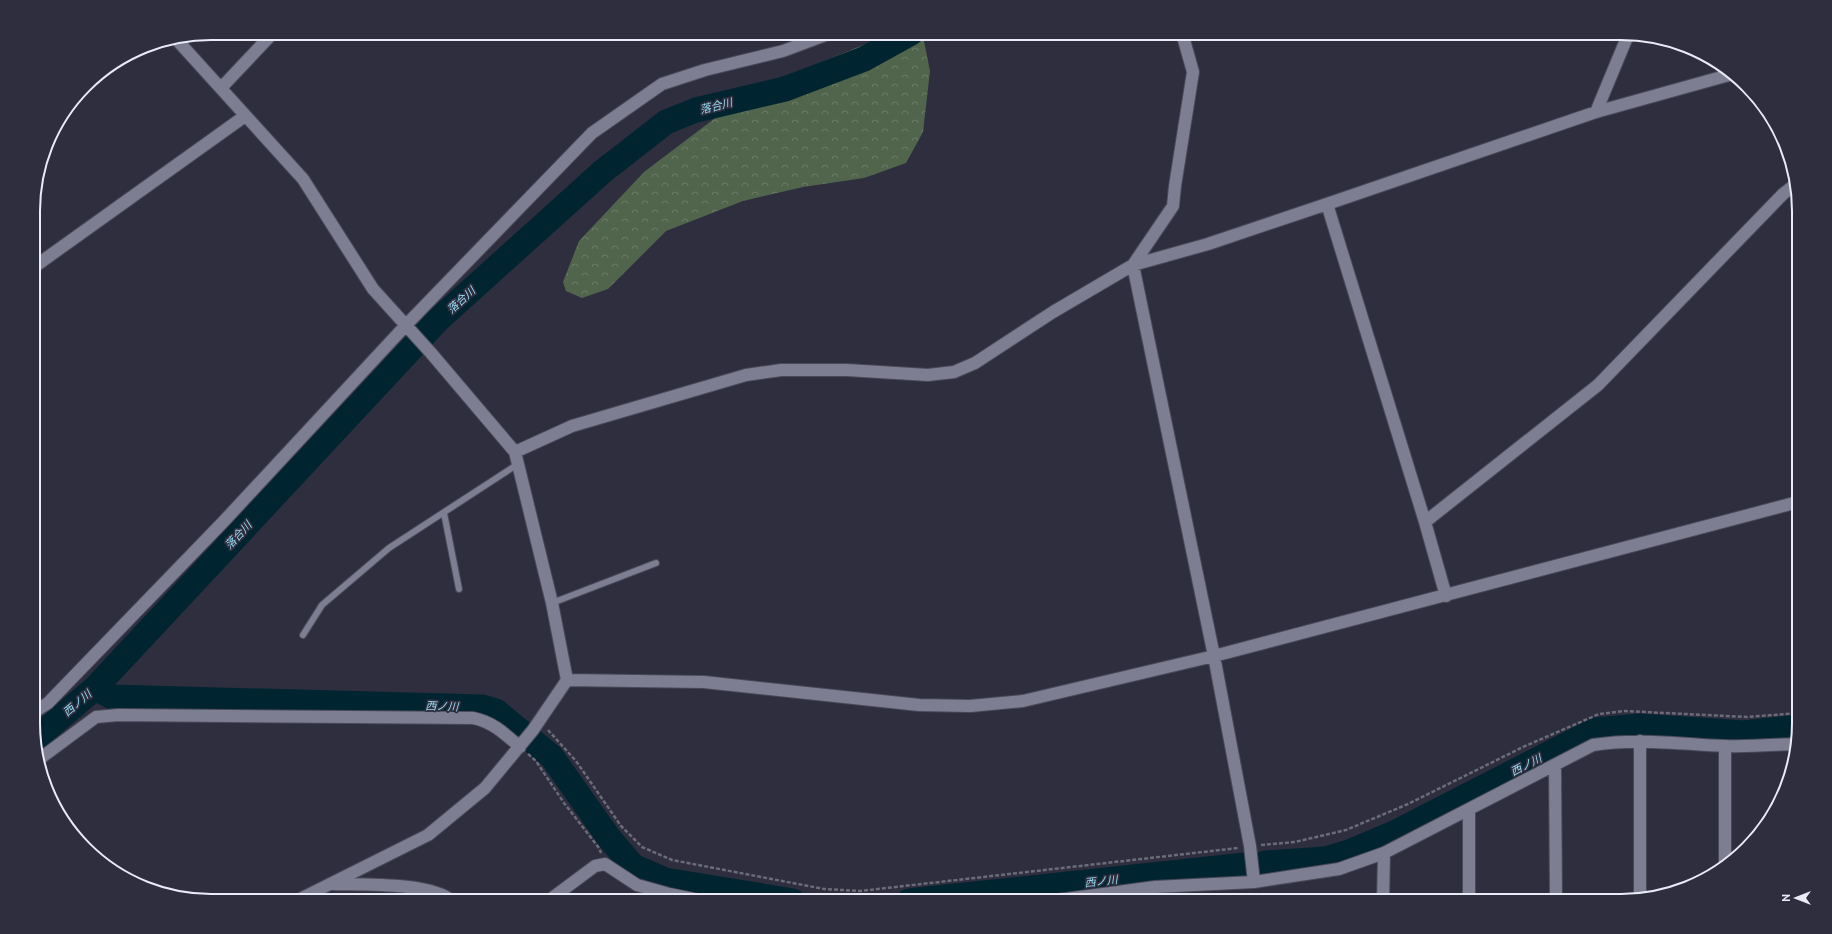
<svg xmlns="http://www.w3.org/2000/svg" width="1832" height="934" viewBox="0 0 1832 934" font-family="Ubuntu,'Noto Sans JP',sans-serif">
	<defs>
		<pattern id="forest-crowns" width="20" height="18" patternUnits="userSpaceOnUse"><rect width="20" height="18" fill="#51654c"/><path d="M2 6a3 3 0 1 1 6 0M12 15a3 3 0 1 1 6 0" fill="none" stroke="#6a7b67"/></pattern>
	</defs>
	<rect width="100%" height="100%" fill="#2e2e3f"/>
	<path fill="url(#forest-crowns)" d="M923,36L930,71L923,132L906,163L864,178L803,187L743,201L666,231L608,289L582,298L566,291L563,282L579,241L644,172L731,106L804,69L883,37Z"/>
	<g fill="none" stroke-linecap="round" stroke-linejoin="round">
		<path stroke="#002530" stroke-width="25" d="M95,688L112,697L482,707L496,711L552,757L609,838L633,866L665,880L793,901
			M35,739L95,688L439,319L602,172L666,122L696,110L785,89L864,59L911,33
			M1265,863L1325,859L1349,852L1394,833L1595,730L1640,726L1744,733L1798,727
			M909,901L1245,865"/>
		<defs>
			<path id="service" d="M444,513L459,589
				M552,603L656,563
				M303,635L322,605L389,548L518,464"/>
			<path id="minor" d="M1182,33L1193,72L1175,186L1173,206L1133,265L1214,656L1250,846L1254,882
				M177,40L303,179L373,289L431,353L515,452L552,603L567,680L533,730L485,788L428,835L296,901
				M221,88L273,33
				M1596,112L1628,35
				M1327,204L1425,522L1446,596
				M34,267L245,116
				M515,452L572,426L746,375L781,370H847L928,375L954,372L975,363L1053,312L1133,265L1208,244L1327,204L1596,112L1729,75
				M1425,522L1598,385L1783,194L1796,184
				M567,680L704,682L919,705L970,706L1023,701L1214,656L1798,502
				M34,712L48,703L224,521L406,325L592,133L662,84L705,70L783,51L831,33
				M1640,741V899
				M38,760L96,717L118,715L473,718C493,722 505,734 520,747
				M1555,766L1556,901
				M1725,867V746
				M130,881L135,883
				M548,901L595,866L605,864L637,885L669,894L703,901
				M1051,901L1155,887L1254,882L1339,869L1384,853L1593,745C1637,738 1680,744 1724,746C1747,747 1771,745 1794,744
				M1383,901L1384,853
				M1469,901V809"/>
			<path id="tertiary" d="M331,884C361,885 430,882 452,901"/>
		</defs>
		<use href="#service" stroke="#494958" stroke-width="8"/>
		<use href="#minor" stroke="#494958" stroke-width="14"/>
		<use href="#tertiary" stroke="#494958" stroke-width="14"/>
		<path stroke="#6b6b7a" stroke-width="2.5" stroke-dasharray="4 2" stroke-linecap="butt" d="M548,730L576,761L621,826L642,847L672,860L824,889L860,891L1238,848
			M528,754L536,761L564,803L599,848L601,853
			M1261,845L1295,842L1346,830L1408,804L1523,747L1599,714L1624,711L1747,717L1799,713"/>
		<use href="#service" stroke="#7e7e93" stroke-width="6"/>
		<use href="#minor" stroke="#7e7e93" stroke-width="12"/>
		<use href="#tertiary" stroke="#7e7e93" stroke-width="12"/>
	</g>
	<g text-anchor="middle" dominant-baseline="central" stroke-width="3.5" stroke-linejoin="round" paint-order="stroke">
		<g font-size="11" font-style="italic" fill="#95dbf3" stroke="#2e2e3f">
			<text transform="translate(716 106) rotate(-14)">落合川</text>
			<text transform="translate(461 300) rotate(-42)">落合川</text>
			<text transform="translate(238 535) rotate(-47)">落合川</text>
			<text transform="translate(77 703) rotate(-40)">西ノ川</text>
			<text transform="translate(442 706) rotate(2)">西ノ川</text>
			<text transform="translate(1526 765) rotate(-27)">西ノ川</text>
			<text transform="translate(1101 881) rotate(-6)">西ノ川</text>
		</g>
	</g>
	<path d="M0 0H1832V934H0ZM211 40H1621A171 171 0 0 1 1792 211V723A171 171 0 0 1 1621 894H211A171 171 0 0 1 40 723V211A171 171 0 0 1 211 40Z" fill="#2e2e3f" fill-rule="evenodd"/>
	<path fill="none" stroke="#ebebf7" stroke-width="2" d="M211 40H1621A171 171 0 0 1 1792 211V723A171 171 0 0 1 1621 894H211A171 171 0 0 1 40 723V211A171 171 0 0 1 211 40Z"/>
	<g transform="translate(1796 898) rotate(270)" stroke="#2e2e3f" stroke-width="3" paint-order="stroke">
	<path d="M0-3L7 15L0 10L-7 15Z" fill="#ebebf7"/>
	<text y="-6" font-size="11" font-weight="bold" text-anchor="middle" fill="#ebebf7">N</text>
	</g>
</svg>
